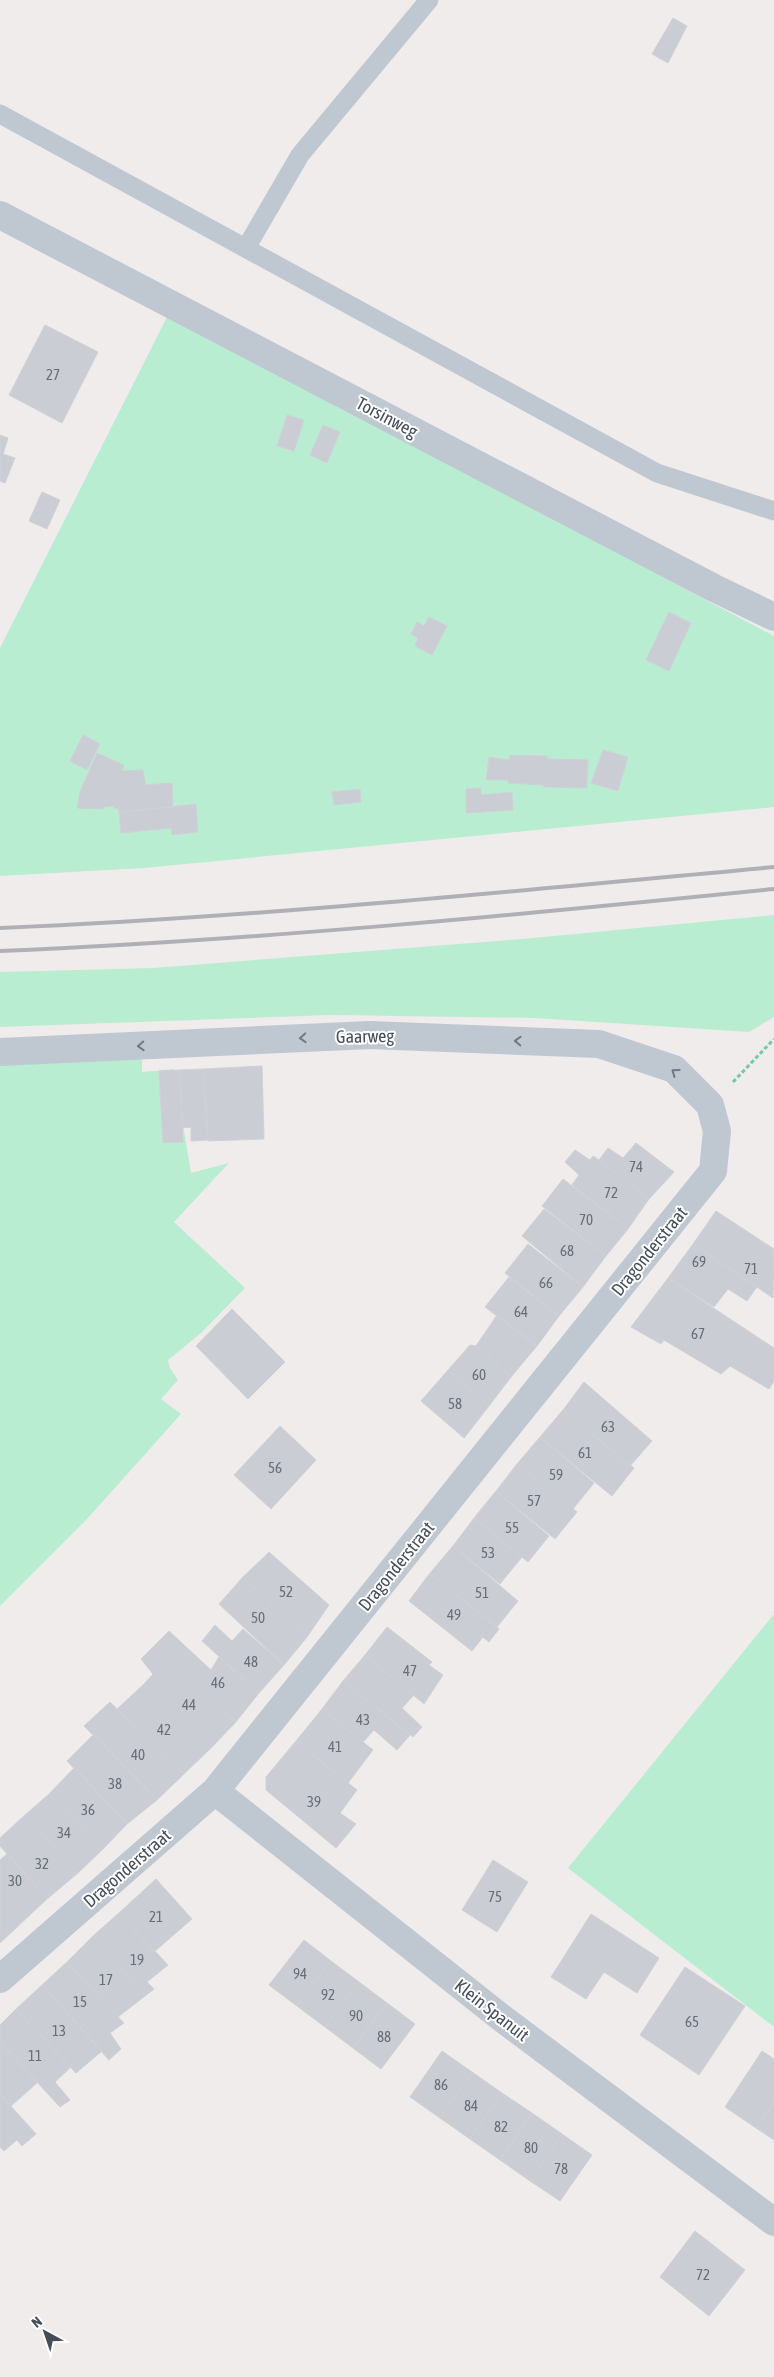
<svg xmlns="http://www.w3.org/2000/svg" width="774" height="2377" viewBox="0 0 774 2377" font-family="'Asap Condensed',sans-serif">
	<rect width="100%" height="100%" fill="#efeceb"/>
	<path fill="#b9edd1" d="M168,315L774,636V807L144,868L0,876V648Z
		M774,915V1017L749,1032L535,1018L331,1015L0,1027V972L153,968L522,939Z
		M142,1056V1072L174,1069L191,1173L229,1163L174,1222L245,1288L201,1333L168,1360L170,1368L178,1380L161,1399L181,1414L87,1519L0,1606V1064Z
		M774,1614V2027L568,1868Z"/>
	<path fill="#cbcdd4" stroke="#d0d1d7" d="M673,18L687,26L668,63L652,54Z
		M45,325L98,352L62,423L9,395Z
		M287,415L304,420L294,451L277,446Z
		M323,425L340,432L327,463L310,455Z
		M0,435L8,438L3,454L15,458L5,483L0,481Z
		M42,492L60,500L47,529L29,521Z
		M669,612L691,623L669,671L646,660Z
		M429,617L447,626L432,655L415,646L418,638L411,634L417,622L424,626Z
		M83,735L100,744L87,770L70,761Z
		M603,750L628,757L618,791L591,783Z
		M97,753L124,765L122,771L143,770L146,785L172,783L173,807L119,812L118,808L114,809V806L104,807V809L77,808L80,792Z
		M510,755L547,756V759L588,760L587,788L543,787L544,785L508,783V780H486L489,757L509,760Z
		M481,788V795L512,792L513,810L466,813V789Z
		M360,789L361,802L334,805L332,792Z
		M196,804L198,832L172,835L171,828L121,833L119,812Z
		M262,1066L264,1139L208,1141L203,1069Z
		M203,1069L208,1140L191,1141V1127L182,1128L180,1070Z
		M180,1070L183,1142L163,1143L159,1071Z
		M636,1143L674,1172L649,1199L599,1160L608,1148L623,1158Z
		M575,1150L590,1160L593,1156L599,1160L649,1199L628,1229L572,1185L579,1175L565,1162Z
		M563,1179L628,1229L606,1256L542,1206Z
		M544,1209L606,1256L583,1287L522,1236Z
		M716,1211L774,1249L773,1298L693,1244Z
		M528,1244L583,1287L559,1316L505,1273Z
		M693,1244L757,1287L747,1301L728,1289L714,1307L668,1278Z
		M509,1277L559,1316L537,1346L485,1307Z
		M668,1278L774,1348V1381L769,1389L730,1366L721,1374L664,1340L661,1344L631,1327Z
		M232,1309L285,1362L248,1399L196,1346Z
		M497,1315L537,1346L511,1377L476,1346Z
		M470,1345L476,1346L511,1377L489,1406L448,1370Z
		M448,1370L489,1406L464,1438L421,1401Z
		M584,1382L652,1441L630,1466L563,1410Z
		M563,1410L634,1468L612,1496L540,1437Z
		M280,1426L316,1460L271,1509L234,1475Z
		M540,1437L594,1483L573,1509L517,1464Z
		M517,1464L577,1512L555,1539L496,1491Z
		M496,1491L549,1536L528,1562L474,1518Z
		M474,1518L522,1557L500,1584L453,1546Z
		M453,1546L518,1601L497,1627L430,1573Z
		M269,1552L329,1605L307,1637L243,1577Z
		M430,1573L499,1629L489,1642L483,1637L472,1651L409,1601Z
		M243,1577L307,1637L284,1665L219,1604Z
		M215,1625L232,1641L243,1629L284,1665L259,1693L202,1641Z
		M387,1627L432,1662L429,1665L443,1675L424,1704L365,1655Z
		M169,1631L211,1670L219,1657L259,1693L235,1723L153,1647Z
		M153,1647L235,1723L210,1749L144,1684L153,1674L141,1659Z
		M365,1655L414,1695L402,1708L422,1727L413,1737L343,1681Z
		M343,1681L410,1735L397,1750L374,1730L363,1742L322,1709Z
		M144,1684L210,1749L184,1774L117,1709Z
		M110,1702L184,1774L157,1800L84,1726Z
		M322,1709L373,1750L348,1783L296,1741Z
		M94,1734L157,1800L127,1824L67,1761Z
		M296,1741L357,1790L340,1813L356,1824L336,1848L266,1790V1777Z
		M75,1767L127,1824L103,1849L49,1794Z
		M49,1794L103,1849L78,1873L25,1815Z
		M25,1815L78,1873L47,1899L0,1846V1838Z
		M8,1853L47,1899L0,1943V1860Z
		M493,1860L528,1882L497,1932L462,1910Z
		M156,1879L192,1919L154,1952L119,1913Z
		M119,1913L168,1965L147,1982L154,1989L145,1996L94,1935Z
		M591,1914L659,1958L637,1993L604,1972L586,1999L551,1977Z
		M94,1935L145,1996L118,2017L67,1962Z
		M304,1940L331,1961L297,2006L269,1985Z
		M331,1961L359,1982L325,2027L297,2006Z
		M67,1962L124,2023L110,2033L121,2049L109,2060L42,1985Z
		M685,1967L745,2006L699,2075L640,2035Z
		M359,1982L387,2003L353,2048L325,2027Z
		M42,1985L102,2051L76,2073L16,2009Z
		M387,2003L415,2024L381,2069L353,2048Z
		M16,2009L71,2067L55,2082L70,2100L60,2107L0,2042V2025Z
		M0,2042L38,2082L11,2106L0,2094Z
		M442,2051L472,2072L440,2118L410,2097Z
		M762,2051L774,2059V2101L756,2128L725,2107Z
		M472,2072L502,2093L470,2139L440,2118Z
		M502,2093L532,2113L500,2160L470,2139Z
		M0,2094L36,2134L22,2146L17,2140L4,2151L0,2147Z
		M774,2101V2140L756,2128Z
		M532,2113L562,2134L530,2181L500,2160Z
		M562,2134L592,2155L560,2201L530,2181Z
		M695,2231L745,2270L709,2316L660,2277Z"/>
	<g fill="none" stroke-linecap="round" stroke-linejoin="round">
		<path stroke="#72caa5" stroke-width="3" stroke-dasharray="4 2.5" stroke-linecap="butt" d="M733,1082L774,1039"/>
		<path stroke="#bfc7d1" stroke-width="19" d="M0,114L657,473L774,511
			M246,248L300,155L429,0"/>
		<path stroke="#bfc7d1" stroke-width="28" d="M0,215L714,588L774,617
			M0,1052L370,1035L599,1044L674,1069L710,1105L717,1131L713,1171L215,1791L0,1979
			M215,1791L503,2019L774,2222"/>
		<path stroke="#aeb0b6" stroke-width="4" d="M0,928C259,917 516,891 774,867
			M0,951C259,940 517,915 774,889"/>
	</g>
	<defs><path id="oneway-chevron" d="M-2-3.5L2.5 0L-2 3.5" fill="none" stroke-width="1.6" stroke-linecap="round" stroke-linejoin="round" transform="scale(1.25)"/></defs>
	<g stroke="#6f7883">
		<use href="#oneway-chevron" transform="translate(303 1038) rotate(177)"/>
		<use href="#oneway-chevron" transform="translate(518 1041) rotate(-178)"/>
		<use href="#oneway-chevron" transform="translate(141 1046) rotate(177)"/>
		<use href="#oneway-chevron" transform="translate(675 1072) rotate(-144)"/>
	</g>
	<g text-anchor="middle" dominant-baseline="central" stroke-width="4" stroke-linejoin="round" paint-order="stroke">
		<g font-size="15" fill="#666e78">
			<text x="53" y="374">27</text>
			<text x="636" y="1166">74</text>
			<text x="611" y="1192">72</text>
			<text x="586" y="1219">70</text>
			<text x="567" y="1250">68</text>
			<text x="699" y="1261">69</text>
			<text x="751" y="1268">71</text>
			<text x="546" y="1282">66</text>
			<text x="521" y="1311">64</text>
			<text x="698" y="1333">67</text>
			<text x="479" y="1374">60</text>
			<text x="455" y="1403">58</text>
			<text x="608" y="1426">63</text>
			<text x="585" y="1452">61</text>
			<text x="275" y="1467">56</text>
			<text x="556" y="1474">59</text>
			<text x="534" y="1500">57</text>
			<text x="512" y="1527">55</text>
			<text x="488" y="1552">53</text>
			<text x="286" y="1591">52</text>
			<text x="482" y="1592">51</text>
			<text x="454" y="1614">49</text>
			<text x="258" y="1617">50</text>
			<text x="251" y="1661">48</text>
			<text x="410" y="1670">47</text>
			<text x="218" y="1682">46</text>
			<text x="189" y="1704">44</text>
			<text x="363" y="1719">43</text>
			<text x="164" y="1729">42</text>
			<text x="335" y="1746">41</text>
			<text x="138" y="1754">40</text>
			<text x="115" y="1783">38</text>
			<text x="314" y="1801">39</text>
			<text x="88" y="1809">36</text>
			<text x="64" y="1832">34</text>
			<text x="42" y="1863">32</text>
			<text x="15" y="1880">30</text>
			<text x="495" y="1896">75</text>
			<text x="156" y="1916">21</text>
			<text x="137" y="1959">19</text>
			<text x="300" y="1973">94</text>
			<text x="106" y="1979">17</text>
			<text x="328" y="1994">92</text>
			<text x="80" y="2001">15</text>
			<text x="356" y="2015">90</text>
			<text x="692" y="2021">65</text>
			<text x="59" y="2030">13</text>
			<text x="384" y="2036">88</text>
			<text x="35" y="2055">11</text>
			<text x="441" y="2084">86</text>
			<text x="471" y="2105">84</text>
			<text x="501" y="2126">82</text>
			<text x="531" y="2147">80</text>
			<text x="561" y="2168">78</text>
			<text x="703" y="2274">72</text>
		</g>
		<g font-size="18" fill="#444e59" stroke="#fff">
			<text transform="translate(387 417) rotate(28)">Torsinweg</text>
			<text transform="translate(365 1036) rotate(-1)">Gaarweg</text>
			<text transform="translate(649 1251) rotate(-51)">Dragonderstraat</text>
			<text transform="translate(396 1566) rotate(-51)">Dragonderstraat</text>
			<text transform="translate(127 1868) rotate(-41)">Dragonderstraat</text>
			<text transform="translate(492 2010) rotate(38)">Klein Spanuit</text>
		</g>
	</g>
	<g transform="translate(45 2332) rotate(320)" stroke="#ffffff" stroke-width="4" paint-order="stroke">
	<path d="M0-4L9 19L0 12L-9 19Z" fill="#444e59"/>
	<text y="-8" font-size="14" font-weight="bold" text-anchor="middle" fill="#444e59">N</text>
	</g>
</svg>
